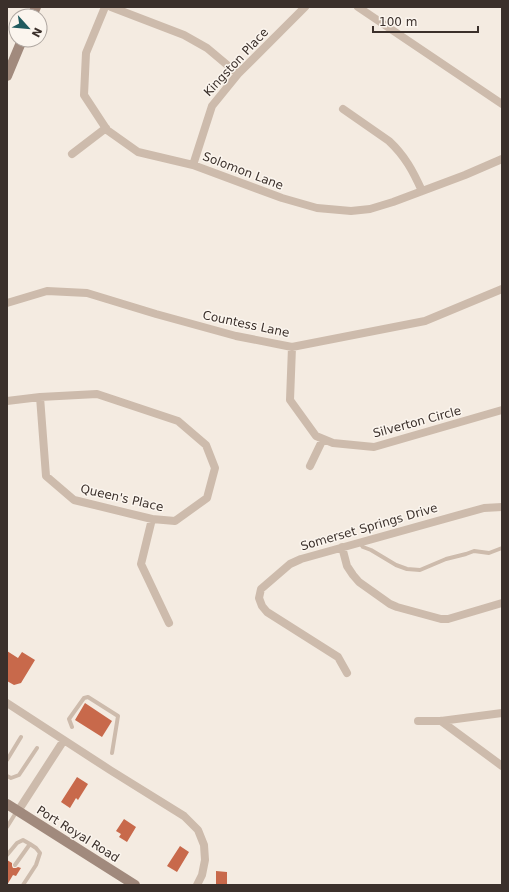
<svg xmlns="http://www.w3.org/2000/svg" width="509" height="892" viewBox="0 0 509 892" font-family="'DejaVu Sans',sans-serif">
	<rect width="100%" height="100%" fill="#f4ebe1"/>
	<path fill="#c8694b" d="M7,651L18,658L22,652L35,660L21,683L14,685L7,681Z
		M85,703L112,721L102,737L75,720Z
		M77,777L88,784L78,800L76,798L70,808L61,802Z
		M124,819L136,827L127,842L119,837L121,834L116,831Z
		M180,846L189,852L177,872L167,866Z
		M7,860L12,863V866L13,868H16L18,867L21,868L16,876L13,875L7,885Z
		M216,871L227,872V885H216Z"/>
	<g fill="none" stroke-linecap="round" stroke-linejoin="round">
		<path stroke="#cdbbac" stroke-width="4" d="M360,543L363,547L371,550L396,565L407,569L420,570L446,559L466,554L474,551L489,553L502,548
			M72,727L69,719L84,698L88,697L118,716L112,753
			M7,760L21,737
			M7,776L11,778L19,775L37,748
			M7,827L17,811
			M7,855L17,843L23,840L30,844
			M15,865L30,844L36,848L40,853L36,865L23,885"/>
		<path stroke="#cdbbac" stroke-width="8" d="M105,7L86,53L84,95L107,130L138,152L193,165L282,198L317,208L351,211L370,209L393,202L465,175L502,159
			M111,7L184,35L207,48L238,74
			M358,7L502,104
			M343,109L389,141C405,156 413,171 422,191
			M72,154L106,128
			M193,165L212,106L238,74L305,7
			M7,303L47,291L87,293L156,314L236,336L292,347L425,321L502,289
			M292,347L290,400L316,436L333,443L374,447L502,410
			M7,401L40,397L97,394L178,421L206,445L215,468L207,498L175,521L152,519L74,500L46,476L40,397
			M310,466L323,439
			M152,519L141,564L169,623
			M342,547L347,566L353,575L359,582L390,604L397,607L441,619H448L502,603
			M347,673L338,657L267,612L262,606L259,598L261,589L290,564L301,559L484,508L502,507
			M7,703L110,770L184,816L198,830L204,845L205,860L202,875L197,885
			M418,721H441L502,713
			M441,721L502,766
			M18,811L64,740"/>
		<path stroke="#a18a7d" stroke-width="10" d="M32,16L36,7
			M7,76L22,40
			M7,804L135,885"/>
	</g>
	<g text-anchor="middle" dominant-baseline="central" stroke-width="3" stroke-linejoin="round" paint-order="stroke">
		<g font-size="12" fill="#3b302b" stroke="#fbf5ee">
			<text transform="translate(236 62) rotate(-47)">Kingston Place</text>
			<text transform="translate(243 171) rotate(21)">Solomon Lane</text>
			<text transform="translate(246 324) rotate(12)">Countess Lane</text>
			<text transform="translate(417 422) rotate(-15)">Silverton Circle</text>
			<text transform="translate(122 498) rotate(13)">Queen's Place</text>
			<text transform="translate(369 527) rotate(-16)">Somerset Springs Drive</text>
			<text transform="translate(78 834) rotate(32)">Port Royal Road</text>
		</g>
	</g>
	<rect width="509" height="892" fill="none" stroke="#3b302b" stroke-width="16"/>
	<g transform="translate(28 28) rotate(117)"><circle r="19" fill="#fbf5ee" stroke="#aea6a0"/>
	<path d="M0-3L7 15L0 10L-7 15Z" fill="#1f5a5e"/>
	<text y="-6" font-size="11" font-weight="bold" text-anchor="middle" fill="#3b302b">N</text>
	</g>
	<path d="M373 26v6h105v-6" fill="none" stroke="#3b302b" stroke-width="2"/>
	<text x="379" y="26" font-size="12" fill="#3b302b" stroke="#fbf5ee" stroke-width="3" paint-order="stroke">100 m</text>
</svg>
